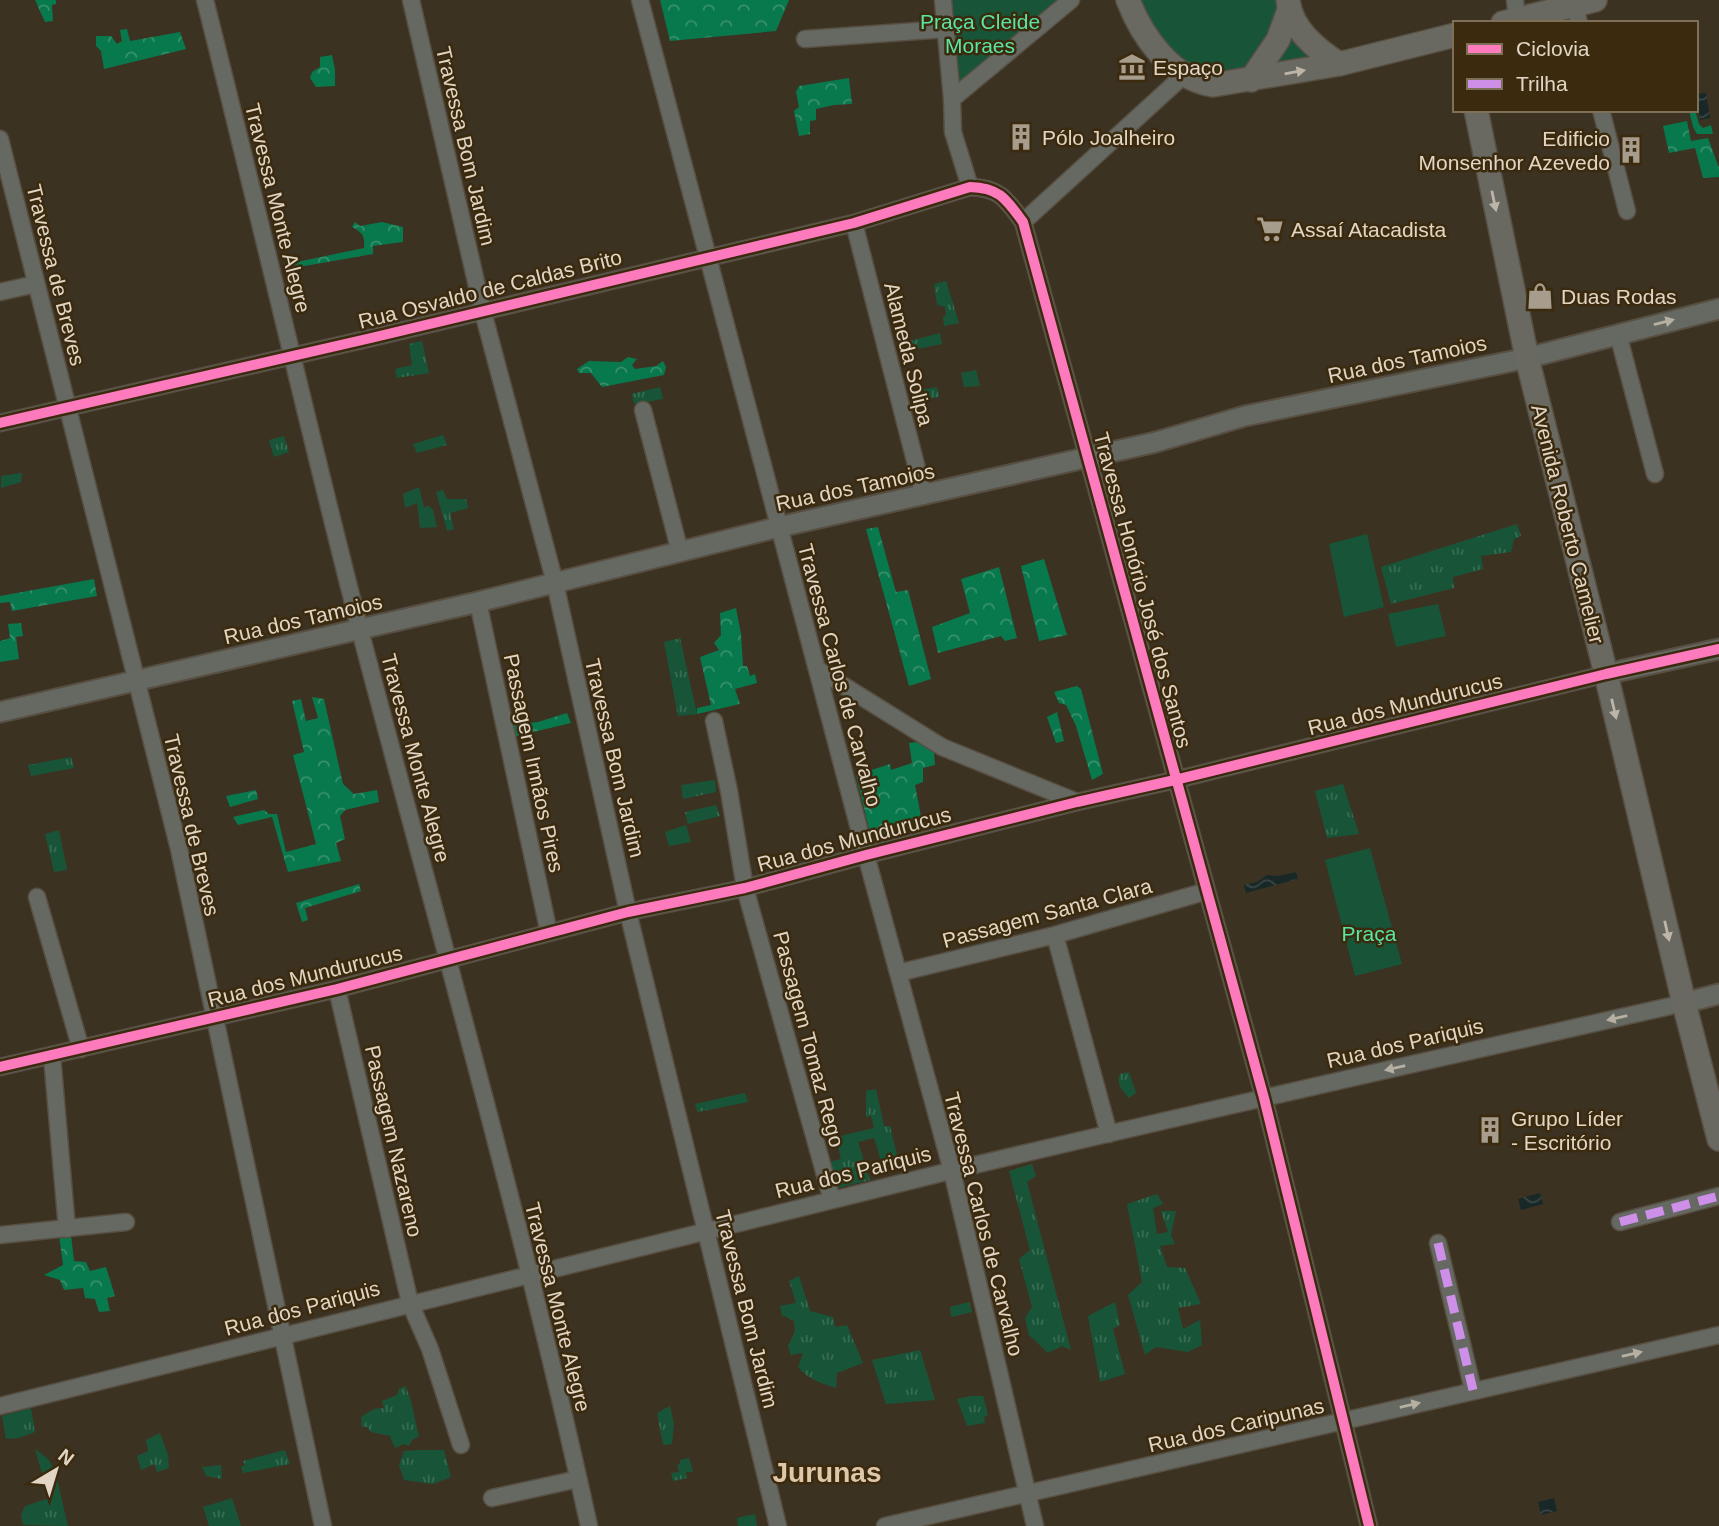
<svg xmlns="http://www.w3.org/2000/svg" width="1719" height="1526" viewBox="0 0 1719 1526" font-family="Helvetica,sans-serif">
	<defs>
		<pattern id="grass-tufts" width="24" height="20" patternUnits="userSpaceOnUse" patternTransform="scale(1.75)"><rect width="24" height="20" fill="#185538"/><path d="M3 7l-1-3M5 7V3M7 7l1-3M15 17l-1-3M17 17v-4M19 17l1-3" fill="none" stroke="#396d53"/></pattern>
		<pattern id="forest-crowns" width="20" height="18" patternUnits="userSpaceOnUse" patternTransform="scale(1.75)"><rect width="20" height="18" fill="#08784d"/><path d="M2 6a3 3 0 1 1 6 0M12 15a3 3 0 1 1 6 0" fill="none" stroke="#38916d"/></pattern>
		<pattern id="water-waves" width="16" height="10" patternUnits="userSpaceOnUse" patternTransform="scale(1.75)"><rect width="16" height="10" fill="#182827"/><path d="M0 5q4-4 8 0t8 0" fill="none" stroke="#394645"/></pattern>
	</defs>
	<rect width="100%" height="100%" fill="#3c3222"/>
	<path fill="url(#grass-tufts)" d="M946,281L959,323L944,326L943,317L946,316L945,307L937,305L934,284Z
		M940,333L942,344L912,350L910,341Z
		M422,341L429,373L397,378L395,369L412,365L409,344Z
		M976,370L980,386L964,387L961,373Z
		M660,387L663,399L634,404L632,394Z
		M937,387L939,397L916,401L914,391Z
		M443,435L447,445L417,453L413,444Z
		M284,436L289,452L274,457L269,440Z
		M22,473L21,482L1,488V476Z
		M419,487L424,507L429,506L433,510L437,527L420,528L417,503L405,508L403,494Z
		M443,490L447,499H466L468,508L450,513L454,529L447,531L436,492Z
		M1517,524L1521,536L1514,539L1511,552L1481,556L1483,569L1453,577L1454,588L1391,604L1381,567Z
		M680,638L697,714L678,716L664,642Z
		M71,757L74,768L31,776L28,765Z
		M715,780L716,792L683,799L681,785Z
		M1343,784L1359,834L1327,838L1315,791Z
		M716,805L720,816L688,824L685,812Z
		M686,825L691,842L669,846L665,832Z
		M59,830L67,870L54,872L45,834Z
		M1129,1072L1136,1093L1129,1098C1122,1090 1116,1085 1120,1074Z
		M876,1089L884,1126H890L900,1167L884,1171L874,1138L858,1142L870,1180L837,1188L829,1162L841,1159L836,1137L874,1128L871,1116L866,1117V1091Z
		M745,1093L748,1102L698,1112L695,1104Z
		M1032,1164L1036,1176L1027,1182L1071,1350L1062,1346L1048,1353L1029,1335L1025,1318L1032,1307L1019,1259L1030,1250L1009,1171Z
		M1157,1194L1163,1204L1153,1208L1157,1234L1168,1232L1161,1211H1176L1171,1235L1175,1244L1160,1246L1167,1267L1185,1268L1201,1304L1178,1308L1183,1329L1200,1320L1202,1345L1188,1352L1156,1347L1145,1355L1128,1295L1142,1282L1127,1204Z
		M799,1276L810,1311L833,1317L835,1327L847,1325L863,1363L837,1373L836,1388C821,1383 809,1380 798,1367L803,1353L791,1355L788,1346L795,1331L794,1321L782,1315L780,1306L796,1303L789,1281Z
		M969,1302L972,1312L951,1317L950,1307Z
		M1115,1302L1120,1325L1113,1329L1125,1374L1100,1382L1088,1316Z
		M920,1350L935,1400L886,1404L872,1360Z
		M405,1386C413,1401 414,1419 419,1436L412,1440L409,1446L404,1444L395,1448L390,1436L371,1432L367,1427H362L361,1417L374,1409L384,1408L382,1401L397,1395L399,1389Z
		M971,1396H983L988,1415L984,1417L985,1423L967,1426L957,1399Z
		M670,1406L674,1424L672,1444L663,1445L657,1413Z
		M31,1408L35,1432L19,1438L6,1439L2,1416Z
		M160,1433L168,1455L169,1468L157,1472L154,1464L141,1470L137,1456L148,1451L146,1440Z
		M35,1449L48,1459L55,1471L68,1526L23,1525L21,1515L25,1506L49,1498Z
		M285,1450L290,1464L243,1473L241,1467L245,1465L243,1461Z
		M419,1450H444L451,1477L433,1484L404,1480L399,1465L404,1451Z
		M689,1458L693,1472H686L687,1478L673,1481L671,1473L679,1472L677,1465L680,1464V1460Z
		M221,1465L222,1479L206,1476L202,1467Z
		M232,1498L241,1526H209L203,1507Z
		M755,1514L757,1526H738L737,1518Z"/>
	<path fill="url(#forest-crowns)" d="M35,0H56V4L52,5L53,21L45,22Z
		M660,0H789L776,31L670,41Z
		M127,29L130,41L180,32L186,49L104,69L101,51L96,46V36H111L117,44L122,41L120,30Z
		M332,55L335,70V86L316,87L310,78L312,72L320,67V57Z
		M849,78L852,104L834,105L816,109V120L810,121V134L799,136L794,111L799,107L796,92L799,86Z
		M1689,110H1695L1699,124L1703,128L1711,125L1713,134H1697L1693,127Z
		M1687,121L1691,141L1708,138L1719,168V177L1703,178L1695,148L1669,153L1663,126Z
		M355,222L360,226L382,222L403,227V242L373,246V254L293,268L292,263L364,248C365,236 363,233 352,227Z
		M628,357L637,359L632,365L635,369L656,366L663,361L666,367L664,375L602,387L591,373H579L577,369L589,361L621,362Z
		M878,527L896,592L908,590L931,679L909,686L866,529Z
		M1044,559L1067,635L1039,641L1021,566Z
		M999,567L1017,638L1005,641L1001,636L938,653L932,627L970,613L961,579Z
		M94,579L97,596L12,611L10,602L0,603V596Z
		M736,608L741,634L743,666H747L750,676L755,674L757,683L735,689L740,704L697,714V708L711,705L700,657L719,650L714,643L721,635L720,613Z
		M21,623L23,636L16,637L19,659L0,662V641L10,638L8,624Z
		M1077,686L1081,689L1103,774L1092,780L1076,726L1066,705L1059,703L1054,692Z
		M312,697L324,699L343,784L354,794L377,790L379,802L345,810L340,816L345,839L336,843L341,861L288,872L272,817L238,825L233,817L264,810L269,814H277L286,852L316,844L293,755L304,752L292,701L301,699L306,721L318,718Z
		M1057,712L1064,741L1056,743L1047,717Z
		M567,713L571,723L512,737L509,725L538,722Z
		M919,742L934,752L935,765L923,768V782L915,785L923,827L872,841L856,775L890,764L891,770L912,763L909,743Z
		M256,790L258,799L230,807L226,796Z
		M359,884L361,891L305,908L308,920L302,922L296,903Z
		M59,1235H71L74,1261L86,1262L90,1271L106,1267L115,1296L107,1298L110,1311L99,1312L95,1299L85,1298L83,1288L64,1290L60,1280L44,1275L63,1265Z"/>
	<path fill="#185538" d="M943,0H1071L952,99Z
		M1138,0H1286L1329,59L1200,76L1154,36Z
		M1367,534L1384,607L1344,617L1329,544Z
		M1438,604L1446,636L1396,647L1388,614Z
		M1370,848L1402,964L1355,976L1325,860Z"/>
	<path fill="url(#water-waves)" d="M1706,93L1710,118L1700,120L1696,94Z
		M1296,872L1298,879L1246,893L1244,885L1257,882L1267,875L1278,876Z
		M1540,1193L1543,1204L1521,1210L1518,1199Z
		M1554,1498L1557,1511L1541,1515L1538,1502Z"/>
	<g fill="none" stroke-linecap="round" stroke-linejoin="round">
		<defs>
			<path id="minor" d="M205,0C258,209 306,420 360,630C438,928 523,1225 589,1526
				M411,0L483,312L555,583L628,912L778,1526
				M640,0L866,855L952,1171L1035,1526
				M943,0L952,99L953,132L970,187
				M1515,0L1517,19
				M1575,5L1579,23
				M805,39L946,29
				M952,99L1071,0
				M1601,110L1627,211
				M0,139L179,849L323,1526
				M1023,222L1183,76
				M854,223L924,496
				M0,292L36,284
				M1618,334L1655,474
				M643,410L680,552
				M0,423L371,338L854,223L970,187C1000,188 1006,199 1023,222L1264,1098L1369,1526
				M478,602L549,933
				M817,669L942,747L1077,802
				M714,721L729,791L745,888L832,1200
				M37,897L81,1049
				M1055,935L1109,1134
				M898,973L1055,935L1207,891
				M337,989L410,1303L430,1349L461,1445
				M52,1056L67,1229
				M0,1067L337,989L628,912L745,888L866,855L1077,802L1175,780L1606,674
				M1620,1222L1719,1196
				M0,1235L126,1222
				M1438,1243L1473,1390
				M0,1406C318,1329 635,1246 954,1170C1197,1112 1440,1058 1684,1003
				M492,1498L578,1479
				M885,1526L1719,1335"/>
			<path id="tertiary" d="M1606,674L1719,649
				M0,712L478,602L779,527L1156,442L1245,416L1527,358L1719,309
				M1684,1003L1719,994"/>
			<path id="secondary" d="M1128,0C1142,37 1172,79 1213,85L1339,64L1455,35
				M1288,0C1291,29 1316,49 1339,64
				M1503,23L1595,0
				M1251,80L1278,40L1289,10
				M1476,110L1527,358L1606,674L1684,1003L1719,1139"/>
		</defs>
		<use href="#minor" stroke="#574f42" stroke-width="19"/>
		<use href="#tertiary" stroke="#574f42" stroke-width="23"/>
		<use href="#secondary" stroke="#574f42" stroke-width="26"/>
		<use href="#minor" stroke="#666862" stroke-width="16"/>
		<use href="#tertiary" stroke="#666862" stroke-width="19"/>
		<use href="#secondary" stroke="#696961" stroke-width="23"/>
		<path stroke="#ce8fe9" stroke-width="9" stroke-dasharray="18 9" stroke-linecap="butt" d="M1620,1222L1719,1196
			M1438,1243L1473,1390"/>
		<defs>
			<path id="cycleway" d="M0,423L371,338L854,223L970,187C1000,188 1006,199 1023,222L1264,1098L1369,1526
				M0,1067L337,989L628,912L745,888L866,855L1077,802L1175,780L1606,674L1719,649"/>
		</defs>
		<use href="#cycleway" stroke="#3b2a0e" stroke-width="15"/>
		<use href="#cycleway" stroke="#fd7abc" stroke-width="10"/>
	</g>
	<defs><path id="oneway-solid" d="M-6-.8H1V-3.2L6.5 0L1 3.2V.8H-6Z" transform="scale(1.75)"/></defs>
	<g fill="#bdb5a8">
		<use href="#oneway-solid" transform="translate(1295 72) rotate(-10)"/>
		<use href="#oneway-solid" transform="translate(1494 201) rotate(78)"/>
		<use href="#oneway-solid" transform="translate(1614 709) rotate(77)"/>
		<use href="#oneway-solid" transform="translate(1667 931) rotate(77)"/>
	</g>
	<g fill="#b6b0a3">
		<use href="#oneway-solid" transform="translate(1664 322) rotate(-14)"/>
		<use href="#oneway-solid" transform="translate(1617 1018) rotate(167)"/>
		<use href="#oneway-solid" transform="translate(1395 1068) rotate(167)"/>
		<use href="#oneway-solid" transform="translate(1632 1354) rotate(-13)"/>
		<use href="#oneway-solid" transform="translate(1410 1405) rotate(-13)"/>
	</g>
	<defs>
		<symbol id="museum-bare" viewBox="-9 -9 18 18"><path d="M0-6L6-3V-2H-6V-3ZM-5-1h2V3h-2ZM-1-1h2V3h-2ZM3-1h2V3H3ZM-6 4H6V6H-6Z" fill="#a79d8d" stroke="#3b2a0e" stroke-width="2.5" paint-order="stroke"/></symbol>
		<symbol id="building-bare" viewBox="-9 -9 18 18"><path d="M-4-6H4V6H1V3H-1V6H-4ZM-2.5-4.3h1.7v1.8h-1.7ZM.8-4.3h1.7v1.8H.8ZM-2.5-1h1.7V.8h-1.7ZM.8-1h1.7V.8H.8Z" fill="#a79d8d" stroke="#3b2a0e" stroke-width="2.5" paint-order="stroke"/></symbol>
		<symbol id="supermarket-bare" viewBox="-9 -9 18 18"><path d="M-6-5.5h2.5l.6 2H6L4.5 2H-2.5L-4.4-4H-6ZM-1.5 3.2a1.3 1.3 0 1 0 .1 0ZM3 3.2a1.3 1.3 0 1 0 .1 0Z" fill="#a79d8d" stroke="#3b2a0e" stroke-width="2.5" paint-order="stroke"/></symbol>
		<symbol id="shop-bare" viewBox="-9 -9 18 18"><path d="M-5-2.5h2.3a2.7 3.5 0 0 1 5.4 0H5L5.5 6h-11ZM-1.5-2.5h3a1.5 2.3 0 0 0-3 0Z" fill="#a79d8d" stroke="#3b2a0e" stroke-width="2.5" paint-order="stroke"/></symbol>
	</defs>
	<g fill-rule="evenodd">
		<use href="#museum-bare" x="1113" y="48" width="38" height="38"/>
		<use href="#building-bare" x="1002" y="118" width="38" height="38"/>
		<use href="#building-bare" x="1612" y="131" width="38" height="38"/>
		<use href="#supermarket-bare" x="1251" y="210" width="38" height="38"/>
		<use href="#shop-bare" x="1521" y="277" width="38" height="38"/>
		<use href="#building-bare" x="1471" y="1111" width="38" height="38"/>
	</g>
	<g text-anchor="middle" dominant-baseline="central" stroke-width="5" stroke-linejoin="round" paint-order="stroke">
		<g font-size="21" fill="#5ae5a4" stroke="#3b2a0e">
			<text x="980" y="21">Praça Cleide<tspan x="980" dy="24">Moraes</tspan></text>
			<text x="1369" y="933">Praça</text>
		</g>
		<g font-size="21" fill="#e1d6c6" stroke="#3b2a0e" text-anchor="start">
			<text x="1153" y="67">Espaço</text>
			<text x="1042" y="137">Pólo Joalheiro</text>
			<text x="1610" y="138" text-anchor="end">Edificio<tspan x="1610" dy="24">Monsenhor Azevedo</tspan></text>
			<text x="1291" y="229">Assaí Atacadista</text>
			<text x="1561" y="296">Duas Rodas</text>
			<text x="1511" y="1118">Grupo Líder<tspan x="1511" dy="24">- Escritório</tspan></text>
		</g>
		<g font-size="21" fill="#e1d6c6" stroke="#3b2a0e">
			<text transform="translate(466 146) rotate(77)">Travessa Bom Jardim</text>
			<text transform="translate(278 208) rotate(76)">Travessa Monte Alegre</text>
			<text transform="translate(56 275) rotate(76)">Travessa de Breves</text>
			<text transform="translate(490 289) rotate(-14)">Rua Osvaldo de Caldas Brito</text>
			<text transform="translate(909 354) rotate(76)">Alameda Solipa</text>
			<text transform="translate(1407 359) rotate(-12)">Rua dos Tamoios</text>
			<text transform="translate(855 487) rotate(-12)">Rua dos Tamoios</text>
			<text transform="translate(1568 524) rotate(76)">Avenida Roberto Camelier</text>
			<text transform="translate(1143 590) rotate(75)">Travessa Honório José dos Santos</text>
			<text transform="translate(303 619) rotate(-13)">Rua dos Tamoios</text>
			<text transform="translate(840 675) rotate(75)">Travessa Carlos de Carvalho</text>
			<text transform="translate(1405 704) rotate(-14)">Rua dos Mundurucus</text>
			<text transform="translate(416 758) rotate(75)">Travessa Monte Alegre</text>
			<text transform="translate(615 758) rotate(77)">Travessa Bom Jardim</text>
			<text transform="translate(534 763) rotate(78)">Passagem Irmãos Pires</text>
			<text transform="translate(192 825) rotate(77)">Travessa de Breves</text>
			<text transform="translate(854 839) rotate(-15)">Rua dos Mundurucus</text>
			<text transform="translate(1047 913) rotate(-15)">Passagem Santa Clara</text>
			<text transform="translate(305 976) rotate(-14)">Rua dos Mundurucus</text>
			<text transform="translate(809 1039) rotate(75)">Passagem Tomaz Rego</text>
			<text transform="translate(1405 1043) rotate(-13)">Rua dos Pariquis</text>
			<text transform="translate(394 1141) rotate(77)">Passagem Nazareno</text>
			<text transform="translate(853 1172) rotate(-14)">Rua dos Pariquis</text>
			<text transform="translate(984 1224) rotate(76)">Travessa Carlos de Carvalho</text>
			<text transform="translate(558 1307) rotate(76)">Travessa Monte Alegre</text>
			<text transform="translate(302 1308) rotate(-15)">Rua dos Pariquis</text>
			<text transform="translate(747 1309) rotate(76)">Travessa Bom Jardim</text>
			<text transform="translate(1236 1425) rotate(-13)">Rua dos Caripunas</text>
		</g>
		<g font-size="28" font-weight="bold" fill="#dec7a8" stroke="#3b2a0e">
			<text x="827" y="1472">Jurunas</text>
		</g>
	</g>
	<rect x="1453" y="21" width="245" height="91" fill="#3b2a0e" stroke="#7d6f58" stroke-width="2"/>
	<rect x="1467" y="44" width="35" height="10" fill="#fd7abc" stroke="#7d6f58" stroke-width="2"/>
	<text x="1516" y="56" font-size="21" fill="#e1d6c6">Ciclovia</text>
	<rect x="1467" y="79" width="35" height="10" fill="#ce8fe9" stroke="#7d6f58" stroke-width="2"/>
	<text x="1516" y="91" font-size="21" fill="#e1d6c6">Trilha</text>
	<g transform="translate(56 1470) rotate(38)" stroke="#3b2a0e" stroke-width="5" paint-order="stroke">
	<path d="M0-5L12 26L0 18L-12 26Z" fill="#e1d6c6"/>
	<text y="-10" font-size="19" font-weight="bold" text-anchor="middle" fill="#e1d6c6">N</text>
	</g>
</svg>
